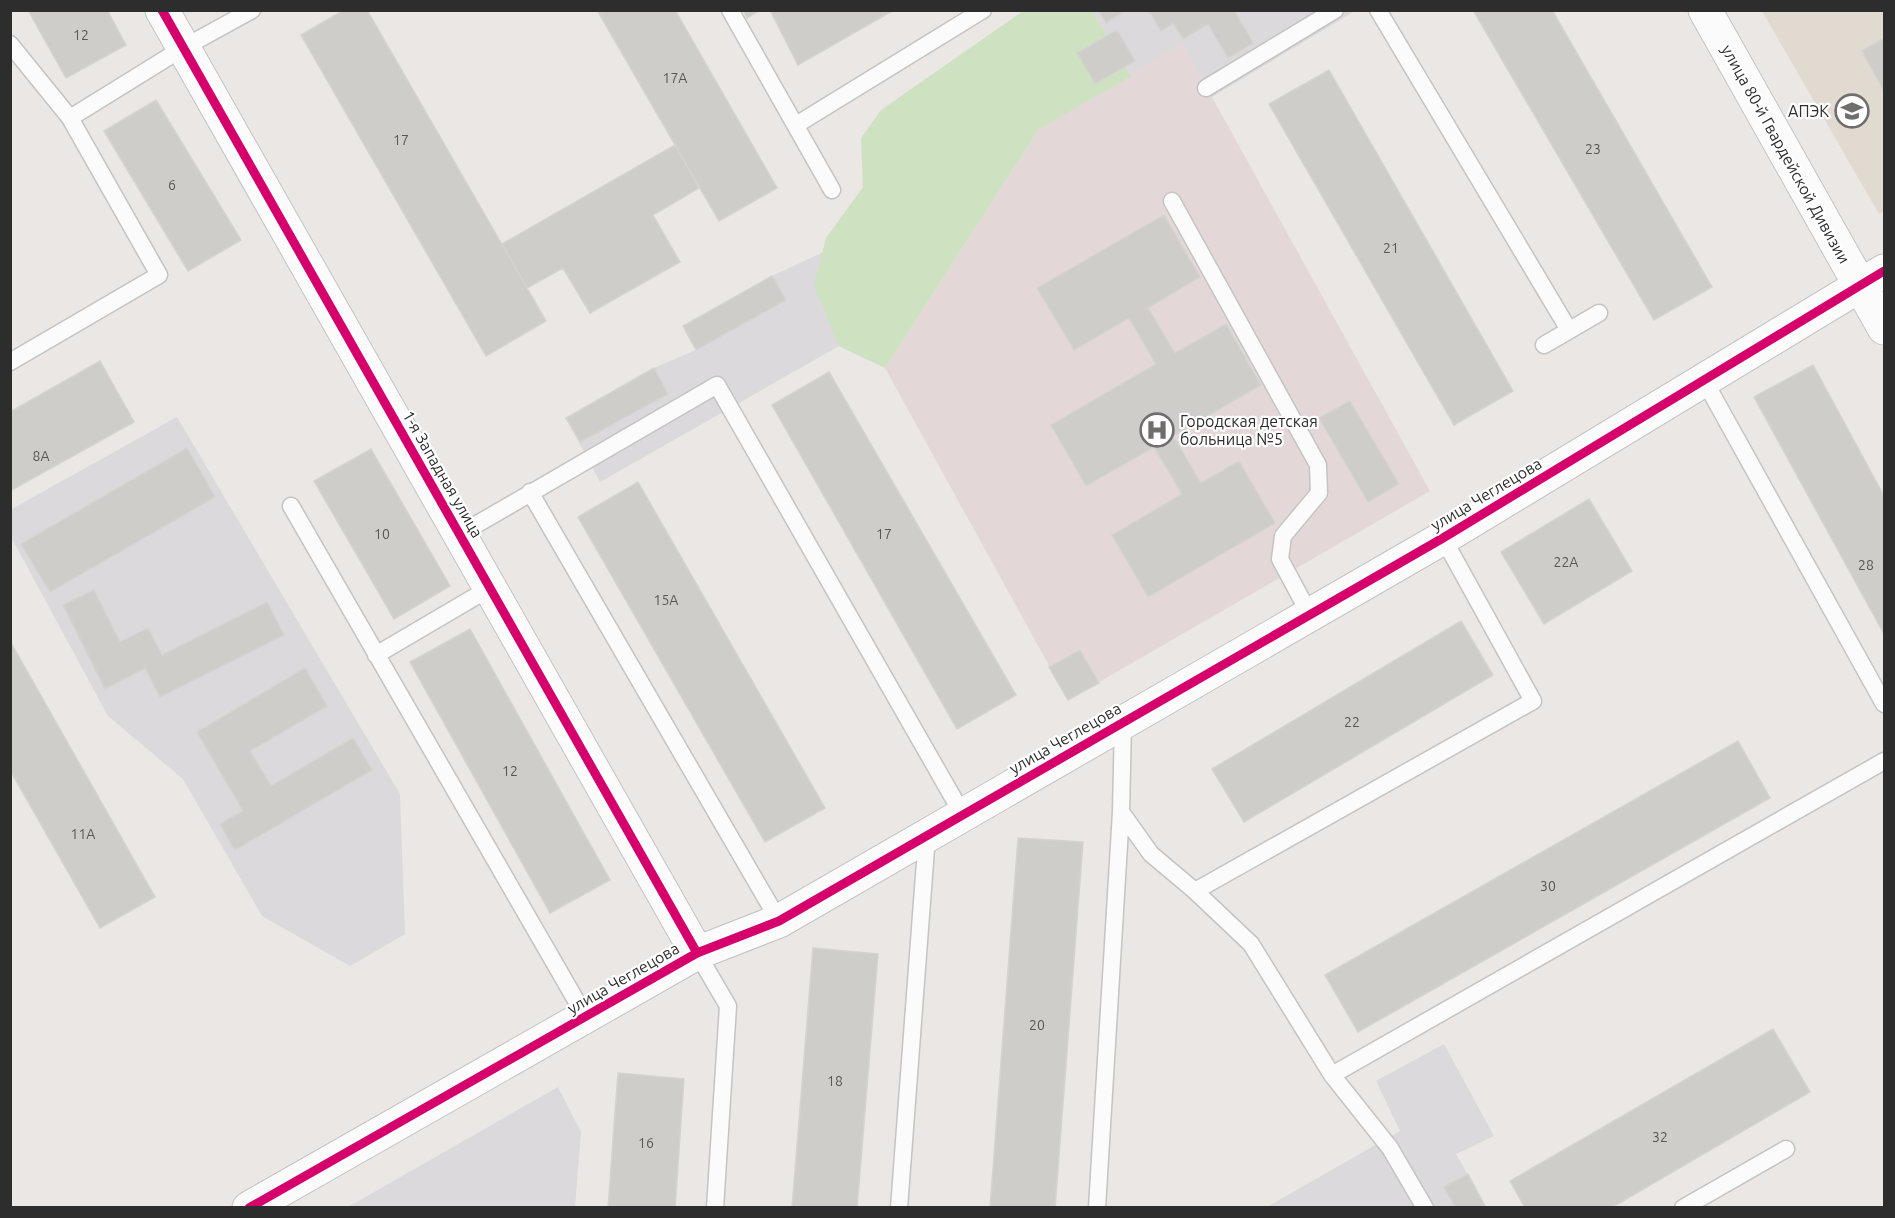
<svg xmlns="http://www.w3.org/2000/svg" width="1895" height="1218" viewBox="0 0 1895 1218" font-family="Ubuntu,sans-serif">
	<rect width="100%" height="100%" fill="#eae7e4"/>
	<path fill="#dbd9db" d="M1092,11H1355L1212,97L1182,44L1131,76Z
		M849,240L885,368L839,346L600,482L566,418L654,368L696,350L683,326L772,276Z
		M177,417L400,794L405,934L350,966L262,916L183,779L108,716L11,537L10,510Z
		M1444,1044L1494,1136L1456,1154L1486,1207L1265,1208L1400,1131L1376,1081Z
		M558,1087L581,1132L575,1207H348Z"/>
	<path fill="#e1dad1" d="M1762,11H1884V211L1879,214Z"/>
	<path fill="#e3d8d7" d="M1182,43L1430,491L1068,700L885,368L1039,129Z"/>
	<path fill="#cee2c1" d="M1023,11H1092L1131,76L1039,129L885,368L839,346L814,286L826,238L863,187L861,138L881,110Z"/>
	<path fill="#cfcdca" stroke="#d5d3d0" stroke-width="1.5" d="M28,10H107L126,45L66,78Z
		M344,10H367L546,321L486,356L301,35Z
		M597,10H675L777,188L719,221Z
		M743,10H760L747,18Z
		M770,10H894L798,65Z
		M1098,10H1126L1106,23Z
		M1148,10H1234L1253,43L1228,58L1208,24L1183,39L1173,23L1161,31Z
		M1473,10H1552L1712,287L1654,320Z
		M1117,30L1135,61L1095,84L1077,53Z
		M1884,38V91L1862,51Z
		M1329,70L1513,391L1454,425L1269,104Z
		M156,100L241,240L188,271L104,131Z
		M675,145L699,188L653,215L680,262L590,313L563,268L527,288L502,244Z
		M1164,215L1200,277L1148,308L1175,353L1226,324L1261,385L1173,436L1201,483L1239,461L1275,523L1148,597L1112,535L1182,494L1154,447L1086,486L1051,425L1156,364L1129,318L1074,350L1037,288Z
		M772,276L786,300L696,350L683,326Z
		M100,361L134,422L10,491V412Z
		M1813,365L1884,496V634L1754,397Z
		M654,368L668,394L580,442L566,418Z
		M829,372L1016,695L957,729L772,405Z
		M1350,401L1399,484L1368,502L1319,418Z
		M187,448L215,497L50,592L21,544Z
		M371,449L450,586L394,619L314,481Z
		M638,482L825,808L765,842L578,517Z
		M1589,499L1632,571L1544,624L1501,552Z
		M94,590L120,642L148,628L162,655L267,602L284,635L160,697L145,668L105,689L63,605Z
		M1461,621L1493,675L1244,822L1212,769Z
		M470,629L610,880L550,913L410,662Z
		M10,641L155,897L100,928L10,770Z
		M1080,650L1099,683L1068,700L1049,667Z
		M305,668L327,706L250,751L271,786L353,738L372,770L235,850L220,824L243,811L197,732Z
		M1738,741L1770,798L1358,1032L1325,975Z
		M1018,838L1083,842L1055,1208H990Z
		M813,948L878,954L857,1208H792Z
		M1773,1029L1810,1092L1611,1208H1525L1510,1181Z
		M618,1073L684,1079L675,1208H608Z
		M1468,1174L1486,1208H1456L1444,1187Z"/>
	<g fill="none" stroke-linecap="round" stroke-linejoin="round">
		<defs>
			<path id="lane" d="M730,10L832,190
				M1378,10L1569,330
				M10,44L70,118L159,275L10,362
				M1206,88L1335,10
				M70,118L183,48L252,10
				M796,125L983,10
				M1172,201L1318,465L1319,493L1283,536L1280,559L1310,615
				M1544,345L1599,313
				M1704,380L1884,704
				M530,492L779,921
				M291,506L585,1016
				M460,534L717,385L963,815
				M376,655L490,588
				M1123,722L1121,812L1151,854L1195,891L1251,944L1332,1075L1390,1148L1425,1208
				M1195,891L1533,701L1443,538
				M697,953L728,1006L715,1208
				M1332,1075L1884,761
				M899,1208L927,835
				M1097,1208L1121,812
				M1683,1208L1786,1149"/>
			<path id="street" d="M162,10L697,953
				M1705,10L1884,328
				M249,1208L697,953L779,921L1443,538L1884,271"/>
		</defs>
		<use href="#lane" stroke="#c4c4c4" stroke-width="19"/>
		<use href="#street" stroke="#c4c4c4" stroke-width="35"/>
		<use href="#lane" stroke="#fcfbfb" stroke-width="16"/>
		<use href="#street" stroke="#fcfbfb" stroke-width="33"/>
		<defs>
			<path id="cycleway" d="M162,10L697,953
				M249,1208L697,953L779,921L1443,538L1884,271"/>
		</defs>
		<use href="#cycleway" stroke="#fff" stroke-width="13"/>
		<use href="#cycleway" stroke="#d6006c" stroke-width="9"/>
	</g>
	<defs>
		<symbol id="university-ring" viewBox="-11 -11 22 22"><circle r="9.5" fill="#fff" stroke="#6f6e6d" stroke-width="1.5"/><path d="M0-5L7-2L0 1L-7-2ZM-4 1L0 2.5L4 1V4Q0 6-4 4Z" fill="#6f6e6d"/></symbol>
		<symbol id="hospital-ring" viewBox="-11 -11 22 22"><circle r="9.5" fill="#fff" stroke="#6f6e6d" stroke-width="1.5"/><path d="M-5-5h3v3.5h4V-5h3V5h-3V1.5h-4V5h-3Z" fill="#6f6e6d"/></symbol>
	</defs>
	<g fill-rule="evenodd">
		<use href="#university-ring" x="1833" y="92" width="38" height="38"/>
		<use href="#hospital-ring" x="1138" y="411" width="38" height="38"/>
	</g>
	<g text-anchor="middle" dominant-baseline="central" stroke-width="4.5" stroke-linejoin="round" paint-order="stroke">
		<g font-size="14" fill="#575756">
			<text x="81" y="35">12</text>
			<text x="675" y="78">17А</text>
			<text x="401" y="140">17</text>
			<text x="1593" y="149">23</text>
			<text x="172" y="185">6</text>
			<text x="1391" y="248">21</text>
			<text x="41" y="456">8А</text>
			<text x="382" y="534">10</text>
			<text x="884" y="534">17</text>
			<text x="1566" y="562">22А</text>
			<text x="1866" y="565">28</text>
			<text x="666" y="600">15А</text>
			<text x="1352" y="722">22</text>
			<text x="510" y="771">12</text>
			<text x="83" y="834">11А</text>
			<text x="1548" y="886">30</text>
			<text x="1037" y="1025">20</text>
			<text x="835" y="1081">18</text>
			<text x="1660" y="1137">32</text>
			<text x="646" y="1143">16</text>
		</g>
		<g font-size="16" fill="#2d2d2d" stroke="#fff" text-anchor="end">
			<text x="1829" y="111">АПЭК</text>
			<text x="1180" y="421" text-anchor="start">Городская детская<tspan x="1180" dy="18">больница №5</tspan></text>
		</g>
		<g font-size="16" fill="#2d2d2d" stroke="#fff">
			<text transform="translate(1786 154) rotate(61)">улица 80-й Гвардейской Дивизии</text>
			<text transform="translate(443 474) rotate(60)">1-я Западная улица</text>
			<text transform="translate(1486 494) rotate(-31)">улица Чеглецова</text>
			<text transform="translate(1065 738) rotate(-30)">улица Чеглецова</text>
			<text transform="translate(623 978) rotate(-30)">улица Чеглецова</text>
		</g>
	</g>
	<rect width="1895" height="1218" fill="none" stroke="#2d2d2d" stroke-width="24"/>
</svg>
